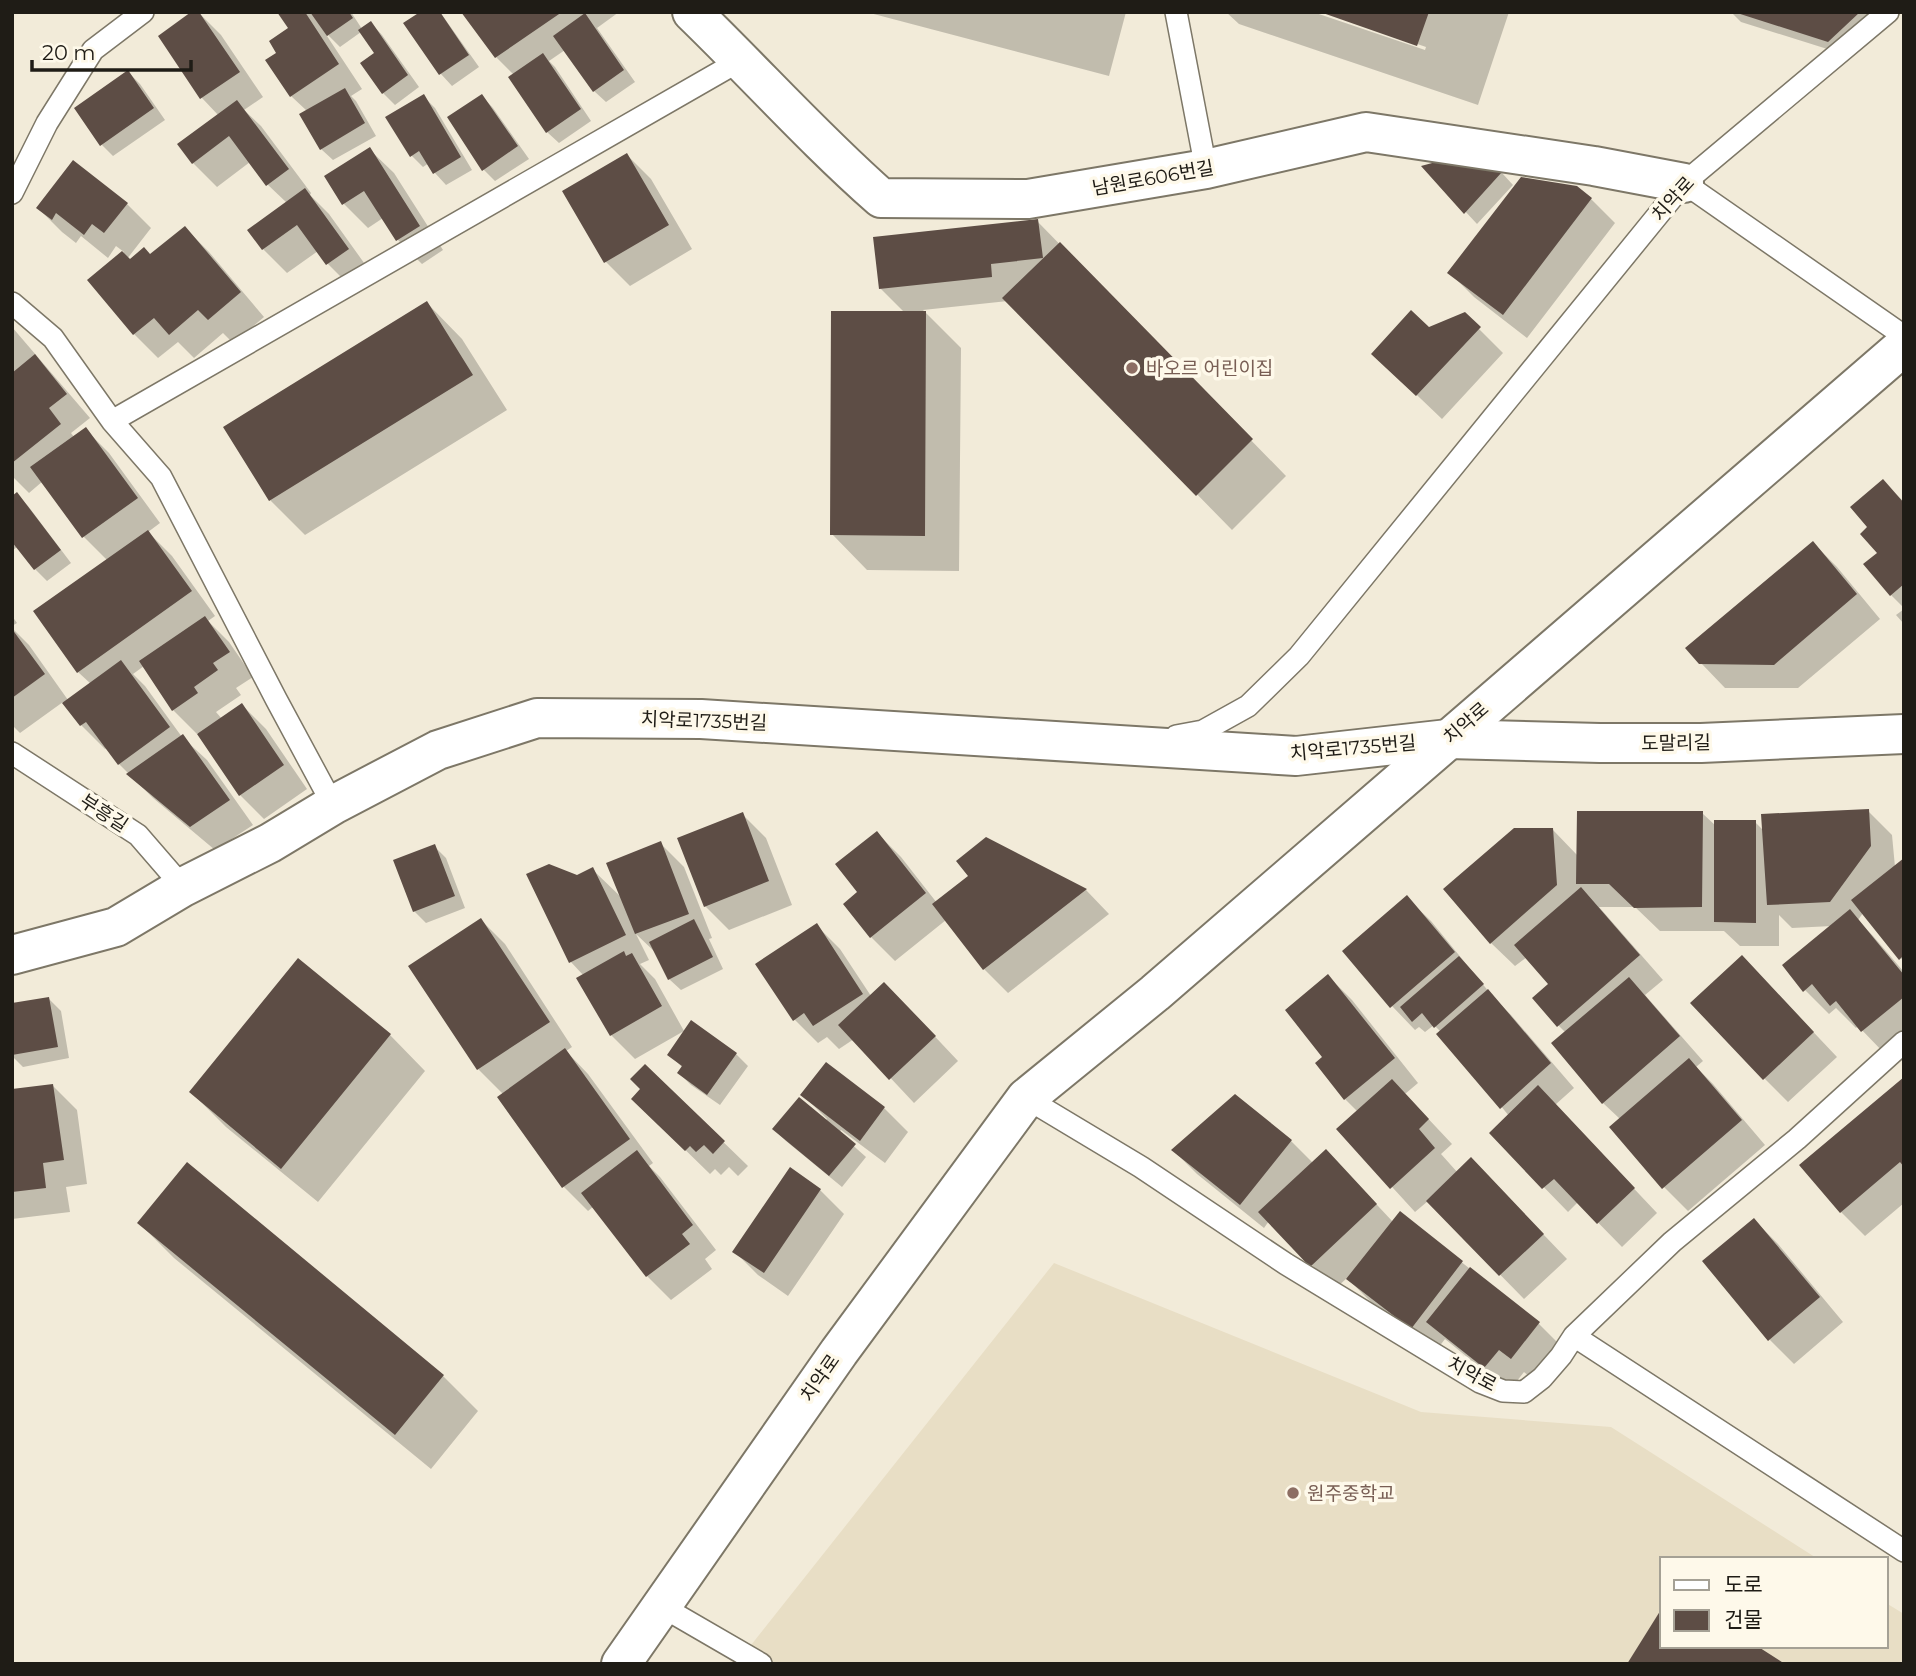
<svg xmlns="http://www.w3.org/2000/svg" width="1916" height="1676" viewBox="0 0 1916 1676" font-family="Montserrat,'Noto Sans KR',sans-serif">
	<rect width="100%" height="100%" fill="#f2ebd9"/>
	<path fill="#e8dec5" d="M1054,1263L1421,1412L1611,1427L1818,1559H1662V1646H1886V1603L1904,1614V1664H736Z"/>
	<path fill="#0003" d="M198,12L221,35L263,97L244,110L261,126L311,193L310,195L329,214L372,274L352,288L328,264L318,251L287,273L263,249L287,203L267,184L250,162L217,187L193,163L219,116L202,98L160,36Z
		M279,12H351L362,29L371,23L382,35L419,87L395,105L383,93L376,54L361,32L340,47L328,35L327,36L362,89L351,96L356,101L376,136L333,160L321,149L307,111L291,96L279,53L290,29Z
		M440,12L479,67L452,86L441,74L406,24Z
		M464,12H619L597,28L635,82L606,102L594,91L565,50L549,61L555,67L591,121L559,143L547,132L514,75L496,57Z
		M866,12H1126L1109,76Z
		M1226,12H1313L1425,50L1426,47L1324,12H1509L1478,105L1239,24Z
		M1731,12H1884L1840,53L1741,22Z
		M128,72L140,84L165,120L113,156L102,145Z
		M423,96L435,108L472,170L446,185L435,173L429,163L423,167L411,155Z
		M482,96L493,108L529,159L495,181L484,170Z
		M369,149L394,173L443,250L422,264L398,240L383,218L368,228L344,204Z
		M627,155L651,179L692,249L630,286L606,262L564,192Z
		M1447,161L1502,173L1513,185L1477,224L1424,167Z
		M1591,199L1615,223L1527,338L1474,297L1450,273Z
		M127,204L151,228L127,259L130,261L151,256L185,228L209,252L264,317L233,343L223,333L194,358L178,342L158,358L134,334L89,280L124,252L116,246L108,258L81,236L76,243L62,232L38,208Z
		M1037,221L1286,476L1232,530L1008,301L923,310L961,348L959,571L867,570L832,534L905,313L880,288Z
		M427,303L462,339L507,410L305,535L270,500Z
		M1464,314L1503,353L1442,419L1398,377Z
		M12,327L90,418L71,433L74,437L85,429L109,453L160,523L148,532L172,556L215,616L208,621L229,642L253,677L236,688L241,695L216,712L222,719L242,705L266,729L307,789L264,819L240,795L198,733L197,734L173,710L144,666L133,674L145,686L182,737L207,760L253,825L215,850L153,798L119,764L107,748L105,749L81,725L63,702L20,733L12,725V628L29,645L68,700L91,684L78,672L107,560L84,537L43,481L29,493L12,476Z
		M1883,482L1904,502V608L1891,595L1879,553L1870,527Z
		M17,495L28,506L71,563L47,581L35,569L18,546L12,551V498Z
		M1813,543L1837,567L1880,619L1798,688H1725L1701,663Z
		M1904,609V624L1896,615Z
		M12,616L17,623L12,626Z
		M1868,811L1892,835L1895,867L1904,860V962L1863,913L1858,920L1873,936L1904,972V1040L1886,1055L1858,1026L1856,1028L1836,1008L1829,1014L1805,990L1832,926L1792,928L1779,915V946H1740L1724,931H1660L1635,907H1599L1663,980L1645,995L1703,1061L1696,1067L1713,1084L1765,1145L1688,1211L1664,1187L1620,1119L1603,1103L1566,1033L1558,1025L1550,984L1527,957L1515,966L1491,943L1553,830L1578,856L1702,813L1716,826L1755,822L1764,831Z
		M742,814L766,838L792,905L729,930L705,906Z
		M877,833L901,857L937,903L970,877L986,839L1086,890L1109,914L1008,993L984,969L946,920L895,961L871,937L860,893Z
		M660,843L684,867L712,938L709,939L723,969L681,990L669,979L657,954L636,934L649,960L640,964L655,979L684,1031L635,1059L611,1035L584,976L570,961L577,877L593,870L623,899Z
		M434,846L446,858L465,908L426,923L414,911Z
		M1407,898L1431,921L1494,998L1511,1015L1574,1088L1555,1105L1657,1213L1622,1247L1578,1202L1568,1212L1491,1133L1509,1116L1441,1032L1434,1025L1425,1032L1419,1027L1415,1030L1392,1006Z
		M481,920L505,944L572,1047L566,1051L588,1074L653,1163L649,1166L660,1177L716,1250L705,1259L712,1269L671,1300L647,1276L594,1206L588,1211L564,1187L503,1094L478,1069Z
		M816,925L840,949L871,996L908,1008L958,1061L914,1103L854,1039L839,1049L827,1037L818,1043L794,1019Z
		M1328,976L1352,1000L1418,1083L1405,1094L1452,1144L1441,1154L1458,1173L1495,1184L1567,1259L1524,1299L1428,1201L1415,1212L1339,1129L1358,1112L1345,1099L1325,1057Z
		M1766,982L1837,1057L1788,1102L1764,1078Z
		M49,999L61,1011L69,1058L23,1067L12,1056V1005Z
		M390,1035L425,1071L318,1202L226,1127L191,1092Z
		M736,1054L748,1066L720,1105L691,1085L679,1073L683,1068L670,1055Z
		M645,1066L748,1166L738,1176L729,1167L721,1175L715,1169L710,1174L633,1099L642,1089Z
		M1904,1079V1203L1865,1236L1841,1212Z
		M53,1086L77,1110L87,1184L66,1187L70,1212L12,1219V1091Z
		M803,1095L884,1108L908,1132L885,1163L841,1130L839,1133L866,1157L842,1187L786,1141L774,1129L825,1121L827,1119Z
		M1291,1141L1313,1163L1349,1175L1393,1222L1400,1213L1539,1324L1563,1348L1536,1382L1524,1372L1509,1391L1445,1339L1435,1352L1372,1303L1347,1278L1335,1289L1269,1221L1264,1228L1197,1174L1173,1150Z
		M187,1164L443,1376L478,1411L431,1469L174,1258L139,1223Z
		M820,1190L844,1214L788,1296L758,1275L734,1251Z
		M1754,1220L1778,1244L1843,1322L1794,1364L1770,1340Z"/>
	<path fill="#5d4d45" d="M191,12H199L240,72L200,99L158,36Z
		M277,12H305L339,64L290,97L265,60L276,53L269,41L288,28Z
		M310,12H349L353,18L327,36Z
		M420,12H440L469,55L439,75L403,23Z
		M461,12H562L495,58Z
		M1320,12H1429L1417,46Z
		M1734,12H1860L1828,42Z
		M585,13L624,70L593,92L553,36Z
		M371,21L408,75L382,94L360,63L374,53L358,30Z
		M543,53L581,109L546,133L508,77Z
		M128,70L154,108L100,146L74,108Z
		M345,88L365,123L320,150L299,114Z
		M424,94L461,157L433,174L419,151L410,157L385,117Z
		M482,94L518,146L482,171L447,117Z
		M237,100L289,169L266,186L229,136L192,164L177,144Z
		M370,147L420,226L396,241L364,191L342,205L324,176Z
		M627,153L669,225L604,263L562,191Z
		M1447,159L1502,172L1464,214L1421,166Z
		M73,160L128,203L104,233L92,224L84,235L56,213L52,220L36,208Z
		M1521,177L1577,186L1592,198L1503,315L1447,273Z
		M305,188L349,249L326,265L297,225L262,250L247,230Z
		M1038,219L1043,258L991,264L992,277L879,289L873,237Z
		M185,226L241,292L208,320L198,310L169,335L154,318L133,335L87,280L122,251L130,259L144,247L150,254Z
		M1060,242L1253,439L1196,496L1002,298Z
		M427,301L473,375L269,501L223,427Z
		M1411,310L1429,327L1465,312L1481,327L1416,396L1371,354Z
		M831,311H926L925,536L830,535Z
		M35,354L67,394L49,408L61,424L12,463V373Z
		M86,427L138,498L82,538L30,467Z
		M1883,479L1904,503V584L1890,596L1863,564L1877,553L1860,534L1867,527L1850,507Z
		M17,492L61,550L34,570L12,542V496Z
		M148,530L192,591L77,673L33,611Z
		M1813,541L1857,594L1774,665L1699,664L1685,648Z
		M205,616L230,652L213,663L218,670L194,687L198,693L172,711L139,661Z
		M12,629L45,674L12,698Z
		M121,660L170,727L118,765L86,722L80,726L62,703Z
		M242,703L284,765L239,796L197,734Z
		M183,734L230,800L190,827L126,774Z
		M1869,809L1871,846L1830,902L1767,905L1761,814Z
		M1577,811H1703L1702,907L1634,908L1609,884H1576Z
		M743,812L769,881L704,907L677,838Z
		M1714,820H1756V923L1714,922Z
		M1514,828H1553L1557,885L1490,944L1443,889Z
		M877,831L926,893L870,938L843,904L857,892L835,864Z
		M986,837L1087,889L983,970L932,904L968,876L956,861Z
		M661,841L689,914L635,934L606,863Z
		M435,844L455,896L413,912L393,860Z
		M1904,858V955L1899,960L1851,900Z
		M549,864L577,875L593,867L626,935L569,963L526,874Z
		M1581,887L1640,955L1557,1027L1532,998L1548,984L1514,945Z
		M1407,895L1455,952L1390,1008L1342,951Z
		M1850,909L1904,975V997L1861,1032L1836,1001L1830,1006L1812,984L1803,992L1782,965Z
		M481,918L550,1022L477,1070L408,966Z
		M694,919L713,957L668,980L649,942Z
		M817,923L863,994L813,1026L804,1013L793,1021L755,964Z
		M624,951L626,956L632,953L662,1006L610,1036L576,978Z
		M1742,955L1814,1032L1763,1080L1690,1003Z
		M1459,956L1484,984L1434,1028L1422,1013L1412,1022L1400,1007Z
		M298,958L391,1034L281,1169L189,1092Z
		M1328,974L1395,1058L1344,1100L1315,1063L1322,1057L1285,1010Z
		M1629,977L1680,1036L1602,1104L1551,1043Z
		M884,982L936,1036L889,1080L838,1025Z
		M1488,989L1551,1063L1500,1109L1436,1034Z
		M49,997L58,1047L12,1055V1003Z
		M691,1020L737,1053L707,1095L677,1073L682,1066L667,1055Z
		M565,1048L630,1139L562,1188L497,1097Z
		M1689,1058L1742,1120L1662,1189L1609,1127Z
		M826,1062L885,1107L860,1141L800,1095Z
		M645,1064L725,1141L713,1154L704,1145L696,1152L690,1146L685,1151L631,1099L640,1089L630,1079Z
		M1904,1077V1167L1900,1162L1840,1213L1799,1165Z
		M1392,1079L1429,1119L1419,1129L1435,1148L1390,1189L1336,1129Z
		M53,1084L64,1160L43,1163L46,1188L12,1192V1089Z
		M1538,1085L1635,1188L1597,1224L1554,1179L1542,1189L1489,1133Z
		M1235,1094L1292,1140L1240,1205L1171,1150Z
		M799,1097L856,1144L829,1176L772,1129Z
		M1326,1149L1377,1204L1310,1267L1258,1212Z
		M637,1150L693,1225L682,1234L690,1244L646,1277L581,1193Z
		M1471,1157L1544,1234L1499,1276L1426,1201Z
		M187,1162L444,1375L395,1435L137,1223Z
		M790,1167L821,1189L764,1273L732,1252Z
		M1400,1211L1463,1261L1411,1329L1346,1279Z
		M1754,1218L1820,1297L1768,1341L1702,1261Z
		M1470,1267L1540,1322L1511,1359L1499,1350L1484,1368L1426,1322Z
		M1662,1608V1646H1757L1785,1664H1627Z"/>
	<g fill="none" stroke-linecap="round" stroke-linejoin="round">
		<defs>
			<path id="lane" d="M1176,12L1206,169
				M1684,183L1904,336
				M12,193L47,123L93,50L143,12
				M12,303L53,338L112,421L161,477L276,699L333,805
				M112,421L741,60
				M1176,736L1203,731L1248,706L1299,656L1684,183L1888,12
				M12,753L138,835L183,887
				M1026,1098L1141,1167L1286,1264L1480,1382L1503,1391L1524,1392L1542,1378L1561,1356L1574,1336L1672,1242L1797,1139L1904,1042
				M1574,1336L1904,1551
				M661,1606L761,1664"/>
			<path id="street" d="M692,12C756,74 815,140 881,198L1028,199L1206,169L1366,132L1594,166L1684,183
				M12,955L116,927L183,887L270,843L333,805L438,750L537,718L701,719L1296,756L1448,739L1600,743H1701L1904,734"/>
			<path id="secondary" d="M621,1664L839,1352L1026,1098L1155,993L1904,346"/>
		</defs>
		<use href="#lane" stroke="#7d7767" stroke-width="24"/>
		<use href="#street" stroke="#7d7767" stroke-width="42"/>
		<use href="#secondary" stroke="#7d7767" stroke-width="42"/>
		<use href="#lane" stroke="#fff" stroke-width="21"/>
		<use href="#street" stroke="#fff" stroke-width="38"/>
		<use href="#secondary" stroke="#fff" stroke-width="38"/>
	</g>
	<g fill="#8d6e63" stroke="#fef9ea" stroke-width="2.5">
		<circle cx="1132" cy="368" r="7"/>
		<circle cx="1293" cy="1493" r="7"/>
	</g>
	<g text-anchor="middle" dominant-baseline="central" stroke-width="7" stroke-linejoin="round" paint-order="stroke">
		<g font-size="19" fill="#1f1c16" stroke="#fef9ea">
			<text transform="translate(1153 178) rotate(-10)">남원로606번길</text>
			<text transform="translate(1673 199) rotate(-48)">치악로</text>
			<text transform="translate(704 721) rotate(2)">치악로1735번길</text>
			<text transform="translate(1466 723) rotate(-41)">치악로</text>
			<text transform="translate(1676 743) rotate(-1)">도말리길</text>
			<text transform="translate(1353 748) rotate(-5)">치악로1735번길</text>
			<text transform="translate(104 813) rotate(33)">부흥길</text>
			<text transform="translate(1472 1374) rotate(28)">치악로</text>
			<text transform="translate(820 1378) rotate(-55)">치악로</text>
		</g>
		<g font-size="19" fill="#785e54" stroke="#fef9ea" text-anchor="start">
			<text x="1146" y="368">바오르 어린이집</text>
			<text x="1307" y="1493">원주중학교</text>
		</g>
	</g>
	<rect width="1916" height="1676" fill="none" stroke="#1f1c16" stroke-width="28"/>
	<rect x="1660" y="1557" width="228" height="91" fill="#fef9ea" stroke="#a5a195" stroke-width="2"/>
	<rect x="1674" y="1580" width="35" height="10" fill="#ffffff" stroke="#a5a195" stroke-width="2"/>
	<text x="1724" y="1592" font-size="21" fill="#1f1c16">도로</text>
	<rect x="1674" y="1610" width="35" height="21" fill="#5d4d45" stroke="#a5a195" stroke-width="2"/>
	<text x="1724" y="1627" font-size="21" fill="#1f1c16">건물</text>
	<path d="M32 60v10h159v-10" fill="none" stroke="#1f1c16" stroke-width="3.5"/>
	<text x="42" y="60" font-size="21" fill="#1f1c16" stroke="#fef9ea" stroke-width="5" paint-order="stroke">20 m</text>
</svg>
